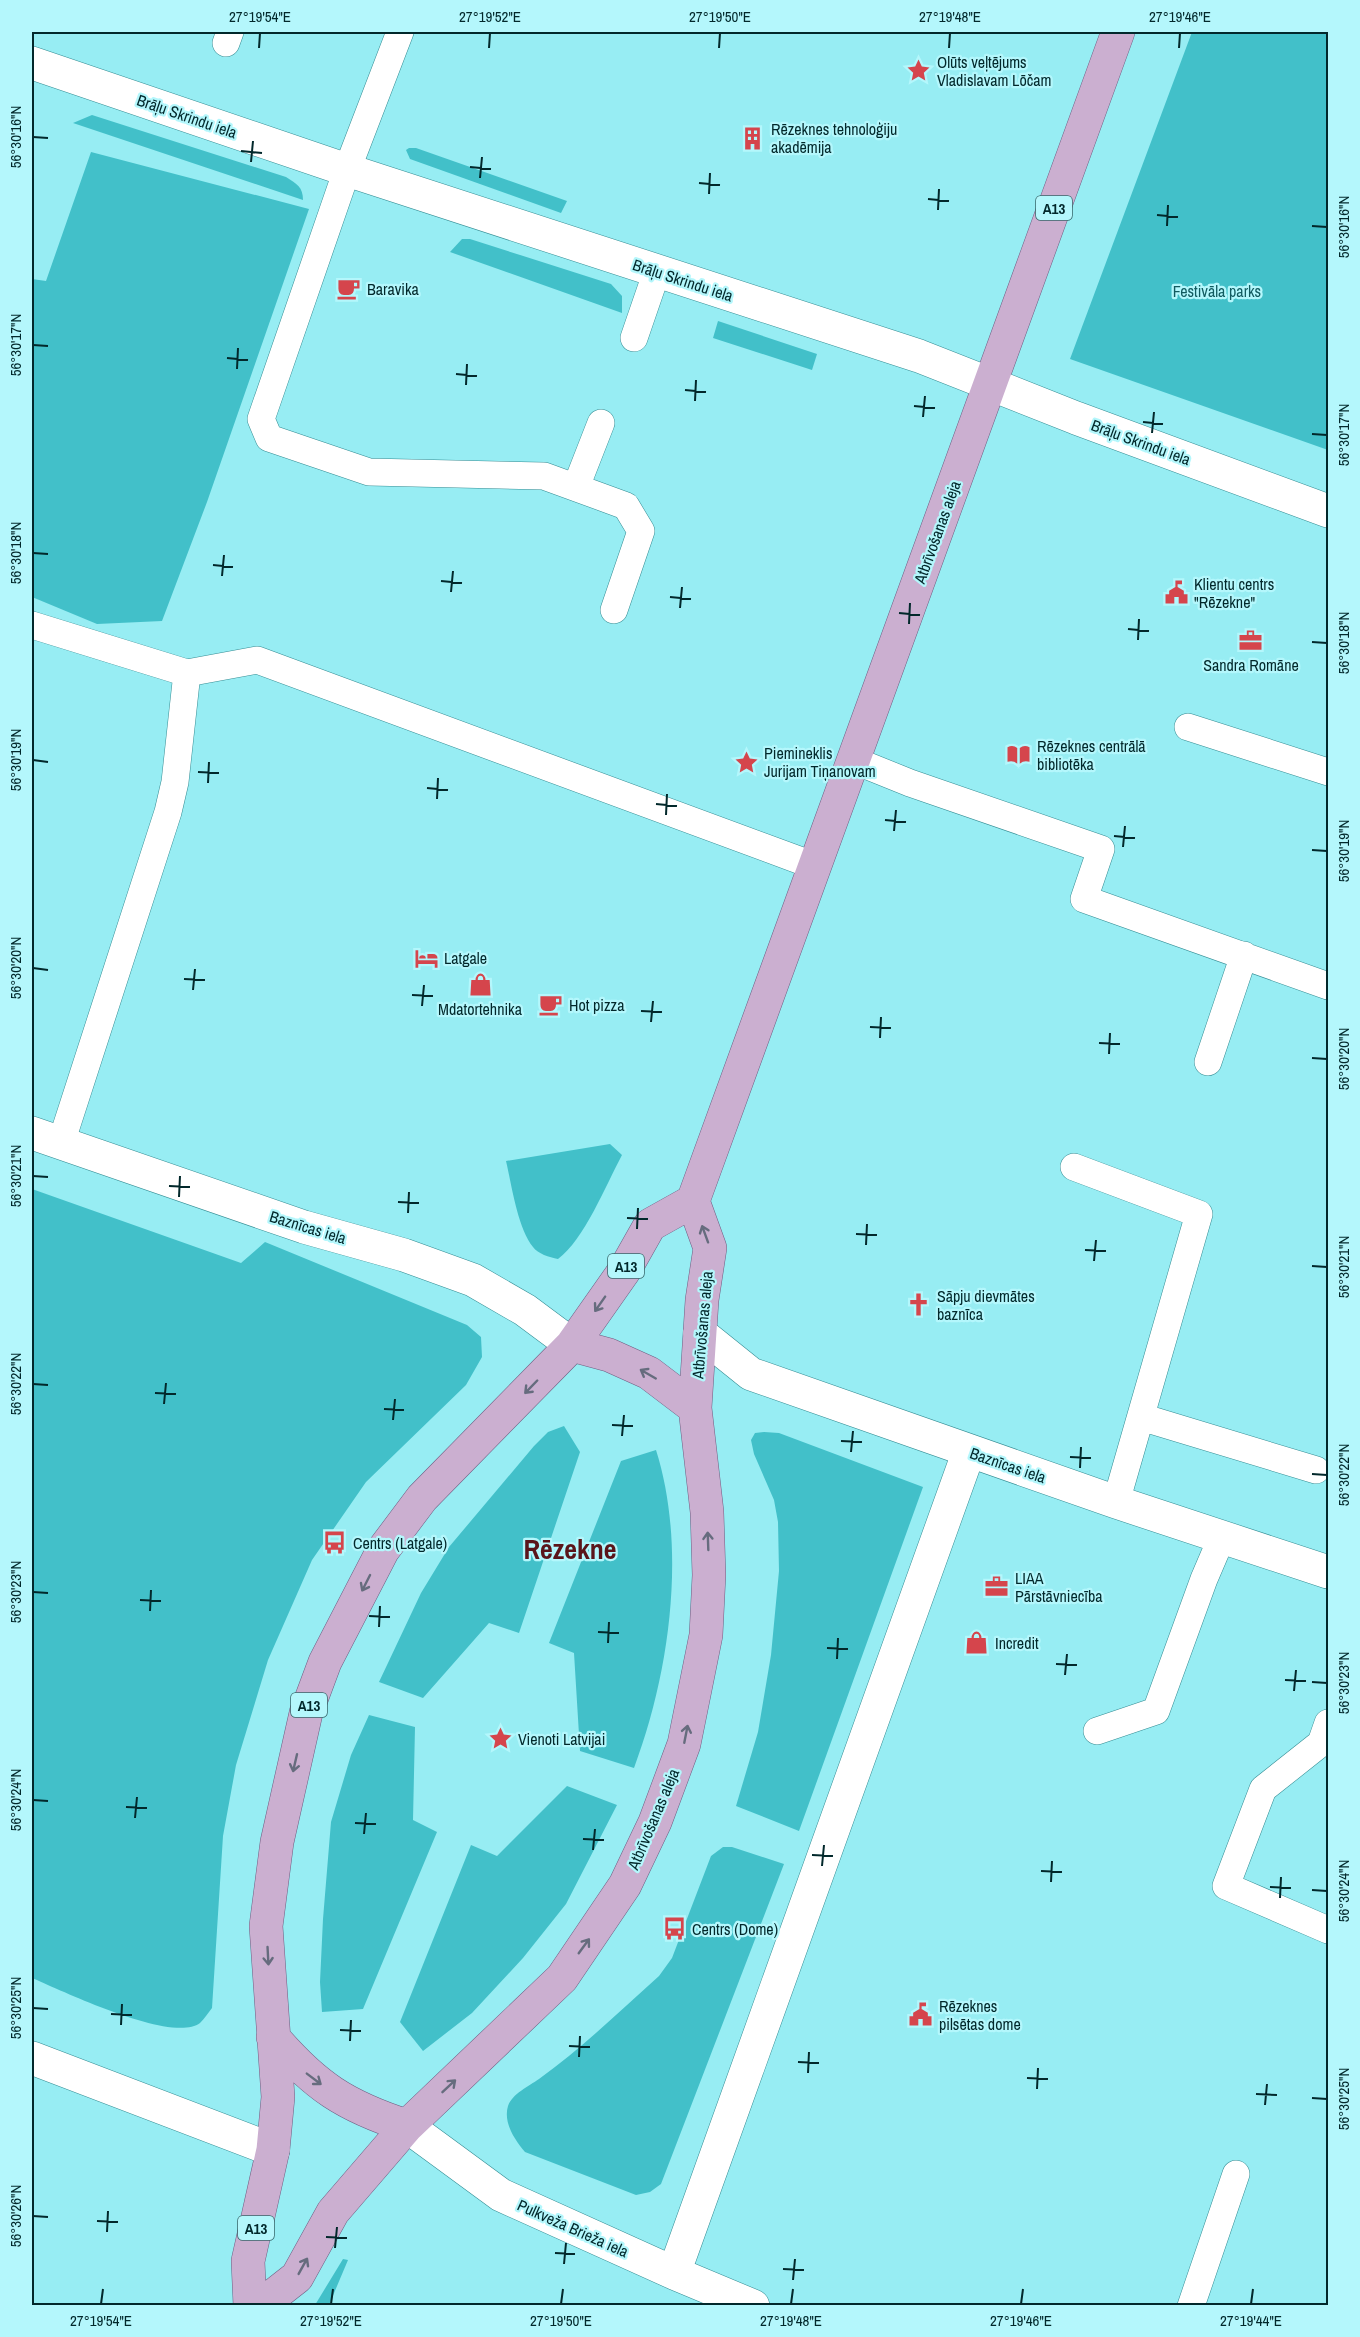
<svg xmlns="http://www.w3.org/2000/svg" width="1360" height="2337" viewBox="0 0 1360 2337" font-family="'Archivo Narrow',sans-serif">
	<rect width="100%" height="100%" fill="#97edf3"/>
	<path fill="#42c0c9" d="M1192,32H1328V450L1070,359Z
		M92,115L286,177C297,184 303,187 303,200L73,123Z
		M409,148H416L567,201L561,213L410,159L406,150Z
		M91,152L309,209L207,502L162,621L97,624L32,597V279L46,281Z
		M462,239H470L611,284L622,296V313L450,252Z
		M718,321L817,354L812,370L713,338Z
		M610,1144L622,1155C606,1185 584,1240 558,1259C549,1257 538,1254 533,1247C517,1226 512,1186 506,1161Z
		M32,1189L241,1263L265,1242L467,1325L481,1337L482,1357L466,1385L366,1482L312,1560L268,1660L236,1765L223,1836L212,2008C208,2013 204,2019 200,2023C172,2044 63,1991 32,1978Z
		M564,1426L580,1452L519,1633L489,1623L423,1698L379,1682L421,1593L449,1547L534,1446L548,1432Z
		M764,1432L779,1433L923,1487L799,1831L736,1806L758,1732L771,1655L779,1571L778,1522L774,1500L754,1454L751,1440L755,1433Z
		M656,1450C687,1548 670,1672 634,1768L580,1751L574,1653L549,1643L621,1461Z
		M369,1715L415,1727L413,1820L437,1832L363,2009L322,2012L320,1982L323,1919L331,1822L351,1755Z
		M567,1786L617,1805L566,1904L523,1958L472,2013L423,2051L400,2022L471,1845L497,1856Z
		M723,1847H732L784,1864L661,2184L650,2192L636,2195L525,2152C515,2140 503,2123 508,2106C512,2094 529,2086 539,2079C582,2048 620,2011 659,1976L672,1958L711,1856Z
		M343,2259L348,2260L329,2305H315Z"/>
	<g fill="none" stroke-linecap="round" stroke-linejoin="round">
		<defs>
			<path id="lane" d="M400,32L347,170L261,419L269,438L369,472L544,476L626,506L641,531L614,610
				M226,43L230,32
				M634,338L657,271
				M576,487L601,423
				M32,625L187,673L175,782L168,812L61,1143
				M187,673L257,660L815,866
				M1188,727L1328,772
				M853,760L910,783L1101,849L1084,899L1328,986
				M1208,1062L1244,955
				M1074,1167L1199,1214L1116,1502
				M1141,1417L1316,1470
				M1328,1723L1321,1743L1263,1789L1226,1886L1328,1930
				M1097,1731L1156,1711L1204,1579L1222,1537
				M1191,2306L1236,2174"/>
			<path id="street" d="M32,63L347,170L919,356L1076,418L1328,511
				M32,1133L304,1227L404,1255L473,1280L525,1310L572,1345
				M700,1333L751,1374L1116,1502L1328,1572
				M32,2058L273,2150
				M407,2126L501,2195L674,2273L753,2306
				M674,2273L969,1451"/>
			<path id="primary" d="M572,1345L609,1355L649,1373L695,1408
				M273,2037C315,2086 345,2106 407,2126
				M250,2306L248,2261L273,2150L278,2097L266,1926L277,1842L306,1713L325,1662L383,1550L422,1498L572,1345L624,1271L650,1225L693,1201L1118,32
				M260,2306L297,2277L333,2212L407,2126L562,1978L625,1885L655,1822L684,1744L706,1635L709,1575L707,1512L695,1408L702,1300L710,1248L693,1201"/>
		</defs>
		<use href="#lane" stroke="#358d94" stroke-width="28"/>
		<use href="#street" stroke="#358d94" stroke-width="34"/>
		<use href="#primary" stroke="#6e5d81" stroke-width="34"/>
		<use href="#lane" stroke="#fff" stroke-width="27"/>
		<use href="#street" stroke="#fff" stroke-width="33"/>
		<use href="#primary" stroke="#cbafd0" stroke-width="33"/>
	</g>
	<defs><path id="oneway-shaft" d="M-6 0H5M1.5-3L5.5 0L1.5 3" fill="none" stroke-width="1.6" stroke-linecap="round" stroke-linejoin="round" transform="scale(1.5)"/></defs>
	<g stroke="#666c7e">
		<use href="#oneway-shaft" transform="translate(705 1234) rotate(-110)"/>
		<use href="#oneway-shaft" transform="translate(600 1304) rotate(125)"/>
		<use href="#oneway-shaft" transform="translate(648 1374) rotate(-150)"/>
		<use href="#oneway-shaft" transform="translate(531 1387) rotate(134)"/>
		<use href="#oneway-shaft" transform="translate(708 1541) rotate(-92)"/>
		<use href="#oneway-shaft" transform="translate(366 1583) rotate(117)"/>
		<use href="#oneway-shaft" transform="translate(686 1734) rotate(-79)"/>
		<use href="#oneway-shaft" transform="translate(295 1763) rotate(103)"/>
		<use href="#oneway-shaft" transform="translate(584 1946) rotate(-54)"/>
		<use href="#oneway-shaft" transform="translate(268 1956) rotate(87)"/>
		<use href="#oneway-shaft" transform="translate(314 2079) rotate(37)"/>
		<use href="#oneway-shaft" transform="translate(449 2086) rotate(-43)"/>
		<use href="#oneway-shaft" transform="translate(303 2266) rotate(-61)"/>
	</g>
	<path fill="none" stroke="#02282b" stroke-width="2" d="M259,48L260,33M489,48L490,33M719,48L720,33M949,48L950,33M1179,48L1180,33M33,137L48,138M241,151L262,153M251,162L253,141M470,167L491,169M480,178L482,157M699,183L720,185M709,194L710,173M928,199L949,201M938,210L939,189M1157,215L1178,217M1167,226L1168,205M1312,226L1327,227M33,345L48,346M227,358L248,360M237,369L238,348M456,374L477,376M466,385L467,364M685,390L706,392M695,401L696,380M914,406L935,408M923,417L925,396M1143,422L1163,424M1152,433L1154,412M1312,434L1327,435M33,553L48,554M213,565L233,567M222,576L224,555M441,581L462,583M451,592L453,571M670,597L691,599M680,608L682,587M899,613L920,615M909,624L910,603M1128,629L1149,631M1138,640L1139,619M1312,642L1327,643M33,760L48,762M198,772L219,773M208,783L209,762M427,788L448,790M437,799L438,778M656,804L677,806M666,815L667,794M885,820L906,822M894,831L896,810M1114,836L1135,838M1123,847L1125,826M1312,850L1327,851M33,968L48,970M184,979L205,980M193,990L195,969M412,995L433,996M422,1006L424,985M641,1011L662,1012M651,1022L653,1001M870,1027L891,1028M880,1038L881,1017M1099,1043L1120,1044M1109,1054L1110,1033M1312,1058L1327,1059M33,1176L48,1177M169,1186L190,1187M179,1197L180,1176M398,1202L419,1203M408,1213L409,1192M627,1218L648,1219M637,1229L638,1208M856,1234L877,1235M866,1245L867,1224M1085,1250L1106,1251M1094,1261L1096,1240M1312,1266L1327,1267M33,1384L48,1385M155,1393L176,1394M164,1404L166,1383M384,1409L404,1410M393,1420L395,1399M612,1425L633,1426M622,1436L624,1415M841,1441L862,1442M851,1452L853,1431M1070,1457L1091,1458M1080,1468L1081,1447M1312,1474L1327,1475M33,1592L48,1593M140,1600L161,1601M150,1611L151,1590M369,1616L390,1617M379,1627L380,1606M598,1632L619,1633M608,1643L609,1622M827,1648L848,1649M837,1659L838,1638M1056,1664L1077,1665M1065,1675L1067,1654M1285,1680L1306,1681M1312,1682L1327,1683M1294,1691L1296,1670M33,1800L48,1801M126,1807L147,1808M135,1818L137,1797M355,1823L376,1824M364,1834L366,1813M583,1839L604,1840M593,1850L595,1829M812,1855L833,1856M822,1866L824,1845M1041,1871L1062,1872M1051,1882L1052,1861M1270,1887L1291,1888M1312,1890L1327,1891M1280,1898L1281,1877M33,2008L48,2009M111,2014L132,2015M121,2025L122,2004M340,2030L361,2031M350,2041L351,2020M569,2046L590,2047M579,2057L580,2036M798,2062L819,2063M808,2073L809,2052M1027,2078L1048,2079M1037,2089L1038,2068M1256,2094L1277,2095M1312,2098L1327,2099M1265,2105L1267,2084M33,2216L48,2217M97,2221L118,2222M107,2232L108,2211M326,2237L347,2238M335,2248L337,2227M555,2253L575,2254M564,2264L566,2243M783,2269L804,2270M793,2280L795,2259M101,2304L103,2289M331,2304L333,2289M561,2304L563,2289M791,2304L793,2289M1021,2304L1023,2289M1251,2304L1253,2289"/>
	<defs>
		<symbol id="sight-bare" viewBox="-9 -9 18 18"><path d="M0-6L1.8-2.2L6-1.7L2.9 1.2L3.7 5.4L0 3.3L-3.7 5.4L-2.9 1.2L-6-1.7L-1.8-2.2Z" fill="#d5454c" stroke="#b4f7fc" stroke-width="2.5" paint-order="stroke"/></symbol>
		<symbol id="building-bare" viewBox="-9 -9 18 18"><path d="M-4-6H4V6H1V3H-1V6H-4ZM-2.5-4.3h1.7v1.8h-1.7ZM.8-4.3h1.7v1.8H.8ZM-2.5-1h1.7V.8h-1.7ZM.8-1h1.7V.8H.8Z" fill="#d5454c" stroke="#b4f7fc" stroke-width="2.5" paint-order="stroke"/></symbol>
		<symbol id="cafe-bare" viewBox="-9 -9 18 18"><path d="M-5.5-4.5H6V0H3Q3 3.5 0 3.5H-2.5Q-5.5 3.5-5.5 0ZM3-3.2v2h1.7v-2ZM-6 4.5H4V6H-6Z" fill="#d5454c" stroke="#b4f7fc" stroke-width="2.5" paint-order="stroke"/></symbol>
		<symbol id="civic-bare" viewBox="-9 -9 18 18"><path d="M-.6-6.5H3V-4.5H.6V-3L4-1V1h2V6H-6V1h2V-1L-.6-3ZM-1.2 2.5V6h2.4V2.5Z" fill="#d5454c" stroke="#b4f7fc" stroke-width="2.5" paint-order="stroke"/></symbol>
		<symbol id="office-bare" viewBox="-9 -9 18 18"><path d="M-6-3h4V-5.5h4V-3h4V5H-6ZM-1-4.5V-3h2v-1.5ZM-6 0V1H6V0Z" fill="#d5454c" stroke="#b4f7fc" stroke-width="2.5" paint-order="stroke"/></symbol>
		<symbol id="library-bare" viewBox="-9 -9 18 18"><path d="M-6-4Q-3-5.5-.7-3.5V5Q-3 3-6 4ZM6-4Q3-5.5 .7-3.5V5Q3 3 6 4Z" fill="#d5454c" stroke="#b4f7fc" stroke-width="2.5" paint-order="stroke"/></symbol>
		<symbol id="hotel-bare" viewBox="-9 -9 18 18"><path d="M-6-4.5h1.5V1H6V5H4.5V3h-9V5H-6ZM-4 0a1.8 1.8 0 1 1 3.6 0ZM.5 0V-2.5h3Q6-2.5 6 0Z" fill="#d5454c" stroke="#b4f7fc" stroke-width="2.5" paint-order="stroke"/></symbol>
		<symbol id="shop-bare" viewBox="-9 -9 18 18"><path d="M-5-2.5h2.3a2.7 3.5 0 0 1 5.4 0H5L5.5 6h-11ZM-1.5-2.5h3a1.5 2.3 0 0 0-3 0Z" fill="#d5454c" stroke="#b4f7fc" stroke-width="2.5" paint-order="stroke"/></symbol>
		<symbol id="church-bare" viewBox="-9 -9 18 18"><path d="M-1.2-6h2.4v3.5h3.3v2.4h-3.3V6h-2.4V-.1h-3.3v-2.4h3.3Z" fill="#d5454c" stroke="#b4f7fc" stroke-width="2.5" paint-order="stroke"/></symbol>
		<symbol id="bus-bare" viewBox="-9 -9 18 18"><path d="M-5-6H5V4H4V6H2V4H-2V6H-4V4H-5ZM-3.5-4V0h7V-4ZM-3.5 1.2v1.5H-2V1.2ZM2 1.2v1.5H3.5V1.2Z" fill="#d5454c" stroke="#b4f7fc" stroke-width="2.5" paint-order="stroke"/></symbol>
	</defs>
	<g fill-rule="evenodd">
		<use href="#sight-bare" x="902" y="54" width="33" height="33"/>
		<use href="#building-bare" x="736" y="122" width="33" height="33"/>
		<use href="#cafe-bare" x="332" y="272" width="33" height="33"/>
		<use href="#civic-bare" x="1160" y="576" width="33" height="33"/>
		<use href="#office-bare" x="1234" y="624" width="33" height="33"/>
		<use href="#library-bare" x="1002" y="738" width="33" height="33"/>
		<use href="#sight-bare" x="730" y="746" width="33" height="33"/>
		<use href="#hotel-bare" x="410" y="942" width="33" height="33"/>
		<use href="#shop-bare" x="464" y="968" width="33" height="33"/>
		<use href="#cafe-bare" x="534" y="988" width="33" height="33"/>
		<use href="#church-bare" x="902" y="1288" width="33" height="33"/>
		<use href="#bus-bare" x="318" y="1526" width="33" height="33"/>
		<use href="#office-bare" x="980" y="1570" width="33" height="33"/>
		<use href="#shop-bare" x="960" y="1626" width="33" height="33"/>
		<use href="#sight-bare" x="484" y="1722" width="33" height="33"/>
		<use href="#bus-bare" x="658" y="1912" width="33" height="33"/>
		<use href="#civic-bare" x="904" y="1998" width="33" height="33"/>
	</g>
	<g text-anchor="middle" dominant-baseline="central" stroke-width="4.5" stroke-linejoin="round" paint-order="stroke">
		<g fill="#b4f7fc" stroke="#37666a" stroke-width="1.5">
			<rect x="1036" y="196" width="36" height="24" rx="4.5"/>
			<rect x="608" y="1254" width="36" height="24" rx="4.5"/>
			<rect x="291" y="1693" width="36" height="24" rx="4.5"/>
			<rect x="238" y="2216" width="36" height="24" rx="4.5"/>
		</g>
		<g font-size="15" font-weight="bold" fill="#02282b">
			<text x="1054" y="208">A13</text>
			<text x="626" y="1266">A13</text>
			<text x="309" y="1705">A13</text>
			<text x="256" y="2228">A13</text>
		</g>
		<g font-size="16" fill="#02282b" stroke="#b4f7fc" text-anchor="start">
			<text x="937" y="62">Olūts veļtējums<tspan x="937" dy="18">Vladislavam Lōčam</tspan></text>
			<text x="771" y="129">Rēzeknes tehnoloģiju<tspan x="771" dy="18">akadēmija</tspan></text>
			<text x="367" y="289">Baravika</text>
			<text x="1194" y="584">Klientu centrs<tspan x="1194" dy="18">"Rēzekne"</tspan></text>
			<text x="1251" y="665" text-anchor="middle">Sandra Romāne</text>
			<text x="1037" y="746">Rēzeknes centrālā<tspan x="1037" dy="18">bibliotēka</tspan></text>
			<text x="764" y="753">Piemineklis<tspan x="764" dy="18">Jurijam Tiņanovam</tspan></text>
			<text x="444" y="958">Latgale</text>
			<text x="569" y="1005">Hot pizza</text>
			<text x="480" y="1009" text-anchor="middle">Mdatortehnika</text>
			<text x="937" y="1296">Sāpju dievmātes<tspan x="937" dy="18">baznīca</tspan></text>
			<text x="353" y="1543">Centrs (Latgale)</text>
			<text x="1015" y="1578">LIAA<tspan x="1015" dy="18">Pārstāvniecība</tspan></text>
			<text x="995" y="1643">Incredit</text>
			<text x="518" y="1739">Vienoti Latvijai</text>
			<text x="692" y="1929">Centrs (Dome)</text>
			<text x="939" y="2006">Rēzeknes<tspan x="939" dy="18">pilsētas dome</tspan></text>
		</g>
		<g font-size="16" fill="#02282b" stroke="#b4f7fc">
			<text transform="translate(187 116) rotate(19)">Brāļu Skrindu iela</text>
			<text transform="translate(683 280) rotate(18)">Brāļu Skrindu iela</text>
			<text transform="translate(1141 442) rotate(20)">Brāļu Skrindu iela</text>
			<text transform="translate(937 532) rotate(-70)">Atbrīvošanas aleja</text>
			<text transform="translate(308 1227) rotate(17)">Baznīcas iela</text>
			<text transform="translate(702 1325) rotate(-85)">Atbrīvošanas aleja</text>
			<text transform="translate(1008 1465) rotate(19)">Baznīcas iela</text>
			<text transform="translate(653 1819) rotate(-67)">Atbrīvošanas aleja</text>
			<text transform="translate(573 2228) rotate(24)">Pulkveža Brieža iela</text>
		</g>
		<g font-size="16" fill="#125b60" stroke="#b4f7fc">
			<text x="1217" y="291">Festivāla parks</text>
		</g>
		<g font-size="28" font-weight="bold" fill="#5a151a" stroke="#b4f7fc">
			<text x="570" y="1549">Rēzekne</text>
		</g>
	</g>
	<rect width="1360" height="2337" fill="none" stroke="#b4f7fc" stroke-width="66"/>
	<rect x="33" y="33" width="1294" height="2271" fill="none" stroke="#02282b" stroke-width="2"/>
	<g font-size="15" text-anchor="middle" fill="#02282b">
		<text x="260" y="22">27°19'54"E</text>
		<text x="490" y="22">27°19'52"E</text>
		<text x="720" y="22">27°19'50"E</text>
		<text x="950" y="22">27°19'48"E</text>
		<text x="1180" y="22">27°19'46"E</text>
		<text transform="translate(16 137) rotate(-90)" y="5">56°30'16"N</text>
		<text transform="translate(1344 227) rotate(-90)" y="5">56°30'16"N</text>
		<text transform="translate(16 345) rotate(-90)" y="5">56°30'17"N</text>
		<text transform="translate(1344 435) rotate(-90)" y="5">56°30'17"N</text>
		<text transform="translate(16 553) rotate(-90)" y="5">56°30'18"N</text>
		<text transform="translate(1344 643) rotate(-90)" y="5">56°30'18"N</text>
		<text transform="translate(16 760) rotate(-90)" y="5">56°30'19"N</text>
		<text transform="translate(1344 851) rotate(-90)" y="5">56°30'19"N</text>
		<text transform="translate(16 968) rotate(-90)" y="5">56°30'20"N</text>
		<text transform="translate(1344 1059) rotate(-90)" y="5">56°30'20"N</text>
		<text transform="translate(16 1176) rotate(-90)" y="5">56°30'21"N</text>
		<text transform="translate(1344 1267) rotate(-90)" y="5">56°30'21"N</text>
		<text transform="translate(16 1384) rotate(-90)" y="5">56°30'22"N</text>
		<text transform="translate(1344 1475) rotate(-90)" y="5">56°30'22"N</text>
		<text transform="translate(16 1592) rotate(-90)" y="5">56°30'23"N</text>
		<text transform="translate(1344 1683) rotate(-90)" y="5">56°30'23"N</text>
		<text transform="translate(16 1800) rotate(-90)" y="5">56°30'24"N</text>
		<text transform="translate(1344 1891) rotate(-90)" y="5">56°30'24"N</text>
		<text transform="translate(16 2008) rotate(-90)" y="5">56°30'25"N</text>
		<text transform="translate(1344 2099) rotate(-90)" y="5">56°30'25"N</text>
		<text transform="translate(16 2216) rotate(-90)" y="5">56°30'26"N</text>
		<text x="101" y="2326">27°19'54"E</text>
		<text x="331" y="2326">27°19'52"E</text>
		<text x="561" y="2326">27°19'50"E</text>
		<text x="791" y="2326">27°19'48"E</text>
		<text x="1021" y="2326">27°19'46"E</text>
		<text x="1251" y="2326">27°19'44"E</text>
	</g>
</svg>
